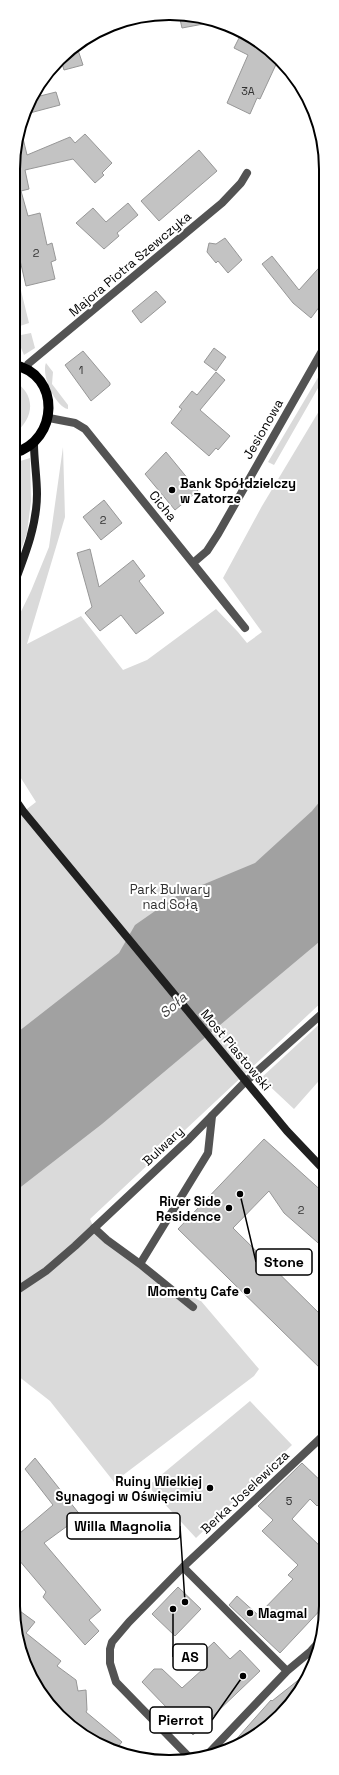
<svg xmlns="http://www.w3.org/2000/svg" width="339" height="1775" viewBox="0 0 339 1775" font-family="'Space Grotesk',sans-serif">
	<rect width="100%" height="100%" fill="#fff"/>
	<path fill="#dadada" d="M14,262L29,323L14,328Z
		M31,333L35,348L24,355L16,336Z
		M46,363L53,372L52,384L68,405V409C55,406 41,375 46,363Z
		M326,364V374L274,465L268,462Z
		M14,381C37,395 34,419 14,434Z
		M325,401V999L90,1219L94,1228L161,1281L201,1301L259,1369L254,1376L114,1482L50,1401L13,1372L14,819L36,802L14,767V626L31,591L49,547L63,447L65,517L27,644L81,616L123,670L147,660L216,609L238,632L247,643L262,632L223,578L262,506Z
		M30,458L31,501L27,533L14,569V522L17,500L14,486V463Z
		M325,1019V1074L294,1109L261,1078Z
		M250,1401L292,1445L196,1538L148,1486Z"/>
	<path fill="#a1a1a1" d="M325,795V937L102,1124L13,1193L14,1035L119,953L135,925L178,895L255,863L312,811Z"/>
	<path fill="#c3c3c3" stroke="#979797" d="M190,14L214,22L182,28L179,15Z
		M242,32L279,58L260,99L257,98L250,114L227,103L248,55L234,48Z
		M76,44L83,65L64,70L61,60Z
		M56,92L60,105L26,114L32,98Z
		M21,130L27,155L70,137L75,143L85,134L112,163L102,173L104,175L95,183L73,159L25,170L29,189L21,191L28,216L40,213L47,245L52,243L56,260L51,262L55,279L26,286L14,234V149Z
		M199,150L217,171L159,221L141,201Z
		M128,203L138,215L117,233L119,236L104,249L76,223L93,208L106,222Z
		M225,238L242,260L228,273L218,261L216,263L207,252L209,243L216,244Z
		M272,256L299,290L326,260V298L311,318L293,303L262,264Z
		M156,291L166,302L141,323L132,311Z
		M214,348L226,357L216,371L204,362Z
		M83,351L110,383V385L91,401L65,365Z
		M216,372L225,380L200,410L230,436L218,450L216,448L209,456L171,423L182,409L179,407L192,391L197,395Z
		M166,452L198,491L175,510L145,474Z
		M104,500L122,523L101,540L83,517Z
		M90,549L99,587L133,560L145,576L139,581L164,613L136,634L121,615L100,631L85,613L92,607L77,553Z
		M264,1139L325,1194V1249L284,1213L269,1191L233,1228L325,1319V1373L178,1229Z
		M35,1458L81,1516L44,1543L101,1610L89,1620L99,1631L85,1645L43,1597L46,1592L13,1553V1539L53,1505L25,1469Z
		M302,1463L325,1485V1509L319,1504L317,1506L310,1499L292,1519L325,1551V1605L280,1653L229,1605L237,1596L258,1615L293,1579L288,1575L298,1565L262,1531L273,1520L258,1506Z
		M178,1587L201,1609L175,1636L152,1614Z
		M13,1606L35,1622L26,1633L61,1661L57,1666L76,1680L78,1691L86,1690L87,1710L86,1712L122,1742L115,1750L100,1746L59,1716L25,1665Z
		M214,1642L230,1659L240,1650L260,1671L193,1735L142,1682L154,1669H162L182,1688L203,1669L195,1660Z
		M306,1674L308,1676L305,1684L273,1723L233,1746L232,1744L271,1700L272,1701Z"/>
	<g fill="none" stroke-linecap="round" stroke-linejoin="round">
		<path stroke="#535353" stroke-width="8" d="M94,1228L107,1240L140,1264L193,1307
			M140,1264L208,1153L212,1116"/>
		<path stroke="#535353" stroke-width="8" d="M27,370L28,364L222,203L241,183L247,173
			M49,418L75,423L85,429L245,628
			M193,563L207,551L218,534L326,344
			M13,1293L46,1271L75,1246L189,1139L243,1084L325,1011
			M183,1567L287,1671
			M207,1755L287,1671L311,1651L319,1642
			M190,1758L116,1682L110,1663V1649L112,1642L129,1622L183,1567L325,1434"/>
		<path stroke="#202020" stroke-width="8" d="M14,584C25,555 37,525 37,494C37,477 34,460 34,444
			M14,798L23,811L287,1131L325,1171"/>
		<path stroke="#000" stroke-width="10" d="M14,453C59,441 61,374 14,365"/>
	</g>
	<g fill="#000" stroke="#fff" stroke-width="1.5">
		<circle cx="172" cy="490" r="4"/>
		<circle cx="229" cy="1208" r="4"/>
		<circle cx="247" cy="1291" r="4"/>
		<circle cx="210" cy="1488" r="4"/>
		<circle cx="250" cy="1613" r="4"/>
	</g>
	<g text-anchor="middle" dominant-baseline="central" stroke-width="4" stroke-linejoin="round" paint-order="stroke">
		<g font-size="11" fill="#313131">
			<text x="248" y="91">3A</text>
			<text x="36" y="253">2</text>
			<text x="81" y="370">1</text>
			<text x="103" y="520">2</text>
			<text x="301" y="1210">2</text>
			<text x="289" y="1501">5</text>
		</g>
		<g font-size="13" fill="#000" stroke="#fff">
			<text transform="translate(130 264) rotate(-40)">Majora Piotra Szewczyka</text>
			<text transform="translate(263 429) rotate(-60)">Jesionowa</text>
			<text transform="translate(163 506) rotate(51)">Cicha</text>
			<text transform="translate(236 1050) rotate(50)">Most Piastowski</text>
			<text transform="translate(163 1146) rotate(-43)">Bulwary</text>
			<text transform="translate(245 1492) rotate(-43)">Berka Joselewicza</text>
		</g>
		<g font-size="13" font-weight="bold" fill="#000" stroke="#fff" text-anchor="end">
			<text x="180" y="483" text-anchor="start">Bank Spółdzielczy<tspan x="180" dy="15">w Zatorze</tspan></text>
			<text x="221" y="1201">River Side<tspan x="221" dy="15">Residence</tspan></text>
			<text x="239" y="1291">Momenty Cafe</text>
			<text x="202" y="1481">Ruiny Wielkiej<tspan x="202" dy="15">Synagogi w Oświęcimiu</tspan></text>
			<text x="258" y="1613" text-anchor="start">Magmal</text>
		</g>
		<g font-size="13" fill="#313131" stroke="#fff">
			<text x="170" y="889">Park Bulwary<tspan x="170" dy="15">nad Sołą</tspan></text>
		</g>
		<g font-size="14" font-style="italic" fill="#424242" stroke="#fff">
			<text transform="translate(173 1005) rotate(-41)">Soła</text>
		</g>
	</g>
	<path d="M0 0H339V1775H0ZM169 20H170A149 149 0 0 1 319 169V1606A149 149 0 0 1 170 1755H169A149 149 0 0 1 20 1606V169A149 149 0 0 1 169 20Z" fill="#fff" fill-rule="evenodd"/>
	<path fill="none" stroke="#000" stroke-width="2" d="M169 20H170A149 149 0 0 1 319 169V1606A149 149 0 0 1 170 1755H169A149 149 0 0 1 20 1606V169A149 149 0 0 1 169 20Z"/>
	<path fill="none" stroke="#000" stroke-width="1.5" d="M240 1194L256 1262M185 1602L180 1526M173 1609L173 1657M243 1676L212 1720"/>
	<g fill="#000" stroke="#fff" stroke-width="1.5">
		<circle cx="240" cy="1194" r="4"/>
		<circle cx="185" cy="1602" r="4"/>
		<circle cx="173" cy="1609" r="4"/>
		<circle cx="243" cy="1676" r="4"/>
	</g>
	<g fill="#fff" stroke="#000" stroke-width="1.5">
		<rect x="256" y="1249" width="56" height="26" rx="4"/>
		<rect x="67" y="1513" width="113" height="26" rx="4"/>
		<rect x="173" y="1644" width="34" height="26" rx="4"/>
		<rect x="150" y="1707" width="62" height="26" rx="4"/>
	</g>
	<g font-size="14" text-anchor="middle" font-weight="bold" fill="#000">
		<text x="284" y="1267">Stone</text>
		<text x="123" y="1531">Willa Magnolia</text>
		<text x="190" y="1662">AS</text>
		<text x="181" y="1725">Pierrot</text>
	</g>
</svg>
